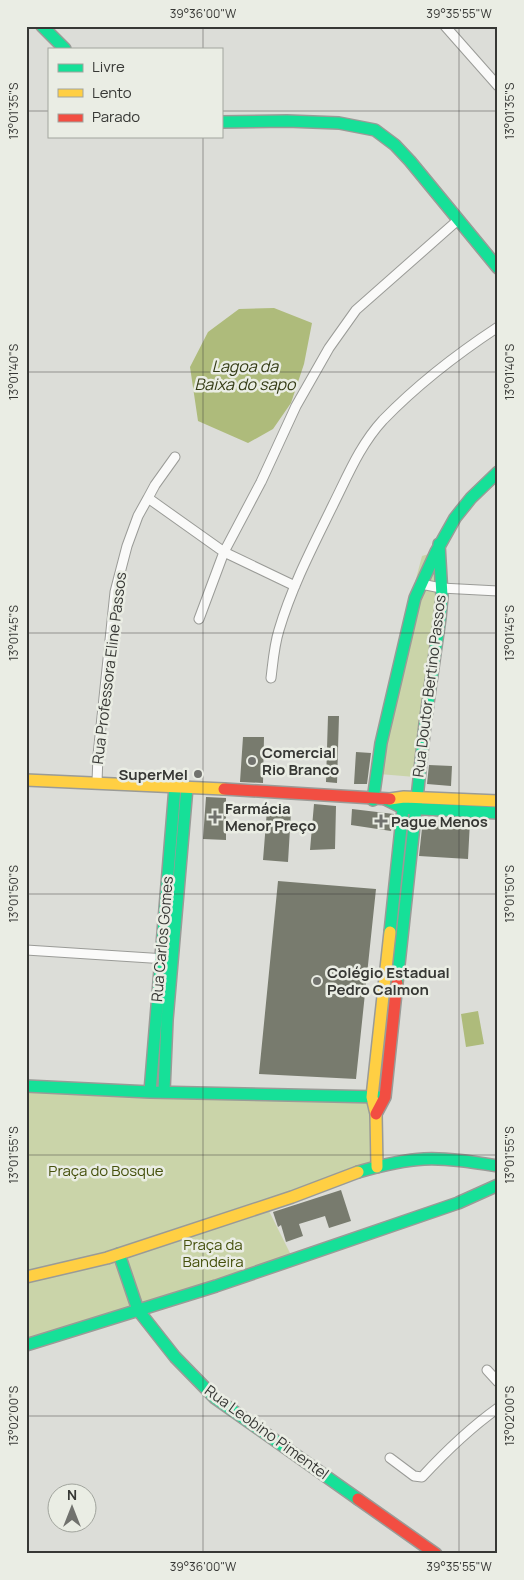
<svg xmlns="http://www.w3.org/2000/svg" width="524" height="1580" viewBox="0 0 524 1580" font-family="Manrope,sans-serif">
	<rect width="100%" height="100%" fill="#dcddd8"/>
	<path fill="#cad4a9" d="M439,551L442,596L415,777L379,774L413,590L422,556Z
		M26,1086L372,1097L377,1167L266,1205L293,1259L26,1343Z"/>
	<path fill="#aebb7b" d="M274,308L312,323L304,364L291,403L273,429L248,443L198,421L190,367L208,332L239,309Z
		M478,1011L484,1044L466,1047L461,1014Z"/>
	<path fill="#787b6e" d="M328,716H339L337,783L326,782Z
		M243,737H264L263,783L240,782Z
		M356,752L371,753L367,784H354Z
		M429,765L452,766L451,786L427,784Z
		M206,797L226,798V840L203,839Z
		M314,804L336,806L335,849L310,850Z
		M352,809L394,814L391,831L351,825Z
		M267,810L291,812L288,862L263,860Z
		M423,819L470,821L468,859L419,856Z
		M278,881L376,889L356,1079L259,1074Z
		M341,1190L351,1221L329,1228L325,1216L299,1224L303,1236L286,1242L281,1225L278,1227L273,1212Z"/>
	<g fill="none" stroke-linecap="round" stroke-linejoin="round">
		<defs>
			<path id="street" d="M445,26L498,86
				M148,498L155,485L175,457
				M421,584L441,588L498,591
				M199,619L224,552L295,586
				M271,678C273,662 274,646 279,630C292,586 313,546 333,505C348,475 360,445 383,420C417,385 457,354 498,327
				M97,782L98,755L115,592L127,546L138,516L148,498L224,552L261,482L296,406L329,348L356,310L458,220
				M26,950L166,959
				M487,1370L498,1382
				M390,1458L414,1476L422,1477C446,1451 470,1428 498,1408"/>
			<path id="fast" d="M42,26L65,49
				M221,122L287,121L339,123L375,130L395,145L410,161L498,268
				M373,800L381,743L415,598L436,552L455,518L471,498L498,472
				M387,800L403,808L498,813
				M390,932L404,799
				M397,983L425,724L440,618L442,596L439,544
				M26,1086L150,1092L380,1097
				M164,1091L167,1020L187,787
				M150,1092L175,787
				M358,1172C379,1166 402,1160 424,1159C449,1158 473,1162 498,1166
				M119,1254L138,1310L175,1357L215,1398L358,1499
				M26,1345L216,1286L458,1203L498,1185"/>
			<path id="slow" d="M26,780L224,789
				M390,799L404,797L498,801
				M377,1167L376,1114L372,1097L390,932
				M26,1277L107,1258L292,1197L358,1172"/>
			<path id="jam" d="M224,789L390,799
				M376,1114L385,1097L397,983
				M358,1499L436,1554"/>
		</defs>
		<use href="#street" stroke="#9a9b97" stroke-width="11"/>
		<use href="#fast" stroke="#9a9b97" stroke-width="14"/>
		<use href="#slow" stroke="#9a9b97" stroke-width="14"/>
		<use href="#jam" stroke="#9a9b97" stroke-width="14"/>
		<use href="#street" stroke="#fafaf9" stroke-width="9"/>
		<use href="#fast" stroke="#16e098" stroke-width="11"/>
		<use href="#slow" stroke="#ffcf43" stroke-width="11"/>
		<use href="#jam" stroke="#f24e42" stroke-width="11"/>
	</g>
	<path fill="none" stroke="#373835" stroke-width="1" stroke-opacity="0.45" d="M203,26V49M459,26V1554M26,111H49M221,111H498M203,136V1554M26,372H498M26,633H498M26,894H498M26,1155H498M26,1416H498"/>
	<g fill="#71726e" stroke="#eaede4" stroke-width="2">
		<circle cx="252" cy="761" r="5"/>
		<circle cx="198" cy="774" r="5"/>
		<path d="M212.5 809.5h5v5h5v5h-5v5h-5v-5h-5v-5h5z"/>
		<path d="M378.5 813.5h5v5h5v5h-5v5h-5v-5h-5v-5h5z"/>
		<circle cx="317" cy="981" r="5"/>
	</g>
	<g text-anchor="middle" dominant-baseline="central" stroke-width="5" stroke-linejoin="round" paint-order="stroke">
		<g font-size="15" fill="#373835" stroke="#eaede4">
			<text transform="translate(109 668) rotate(-83)">Rua Professora Eline Passos</text>
			<text transform="translate(429 686) rotate(-83)">Rua Doutor Bertino Passos</text>
			<text transform="translate(162 939) rotate(-85)">Rua Carlos Gomes</text>
			<text transform="translate(267 1432) rotate(36)">Rua Leobino Pimentel</text>
		</g>
		<g font-size="15" font-weight="bold" fill="#373835" stroke="#eaede4" text-anchor="start">
			<text x="262" y="752">Comercial<tspan x="262" dy="17">Rio Branco</tspan></text>
			<text x="188" y="774" text-anchor="end">SuperMel</text>
			<text x="225" y="808">Farmácia<tspan x="225" dy="17">Menor Preço</tspan></text>
			<text x="391" y="821">Pague Menos</text>
			<text x="327" y="972">Colégio Estadual<tspan x="327" dy="17">Pedro Calmon</tspan></text>
		</g>
		<g font-size="15" fill="#46510d" stroke="#eaede4">
			<text x="106" y="1170">Praça do Bosque</text>
			<text x="213" y="1244">Praça da<tspan x="213" dy="17">Bandeira</tspan></text>
		</g>
		<g font-size="16" font-style="italic" fill="#343b15" stroke="#eaede4">
			<text x="245" y="366">Lagoa da<tspan x="245" dy="18">Baixa do sapo</tspan></text>
		</g>
	</g>
	<rect width="524" height="1580" fill="none" stroke="#eaede4" stroke-width="55"/>
	<rect x="48" y="48" width="175" height="90" fill="#eaede4" stroke="#a2a59e"/>
	<rect x="58" y="64" width="25" height="8" fill="#16e098" stroke="#a2a59e"/>
	<text x="92" y="72" font-size="15" fill="#373835">Livre</text>
	<rect x="58" y="89" width="25" height="8" fill="#ffcf43" stroke="#a2a59e"/>
	<text x="92" y="98" font-size="15" fill="#373835">Lento</text>
	<rect x="58" y="114" width="25" height="8" fill="#f24e42" stroke="#a2a59e"/>
	<text x="92" y="122" font-size="15" fill="#373835">Parado</text>
	<g transform="translate(72 1508)"><circle r="24" fill="#eaede4" stroke="#a2a59e"/>
	<path d="M0-4L9 19L0 12L-9 19Z" fill="#71726e"/>
	<text y="-8" font-size="14" font-weight="bold" text-anchor="middle" fill="#373835">N</text>
	</g>
	<rect x="28" y="28" width="468" height="1524" fill="none" stroke="#373835" stroke-width="2"/>
	<g font-size="12" text-anchor="middle" fill="#373835">
		<text x="203" y="18">39°36'00"W</text>
		<text x="459" y="18">39°35'55"W</text>
		<text transform="translate(14 111) rotate(-90)" y="4">13°01'35"S</text>
		<text transform="translate(510 111) rotate(-90)" y="4">13°01'35"S</text>
		<text transform="translate(14 372) rotate(-90)" y="4">13°01'40"S</text>
		<text transform="translate(510 372) rotate(-90)" y="4">13°01'40"S</text>
		<text transform="translate(14 633) rotate(-90)" y="4">13°01'45"S</text>
		<text transform="translate(510 633) rotate(-90)" y="4">13°01'45"S</text>
		<text transform="translate(14 894) rotate(-90)" y="4">13°01'50"S</text>
		<text transform="translate(510 894) rotate(-90)" y="4">13°01'50"S</text>
		<text transform="translate(14 1155) rotate(-90)" y="4">13°01'55"S</text>
		<text transform="translate(510 1155) rotate(-90)" y="4">13°01'55"S</text>
		<text transform="translate(14 1416) rotate(-90)" y="4">13°02'00"S</text>
		<text transform="translate(510 1416) rotate(-90)" y="4">13°02'00"S</text>
		<text x="203" y="1571">39°36'00"W</text>
		<text x="459" y="1571">39°35'55"W</text>
	</g>
</svg>
